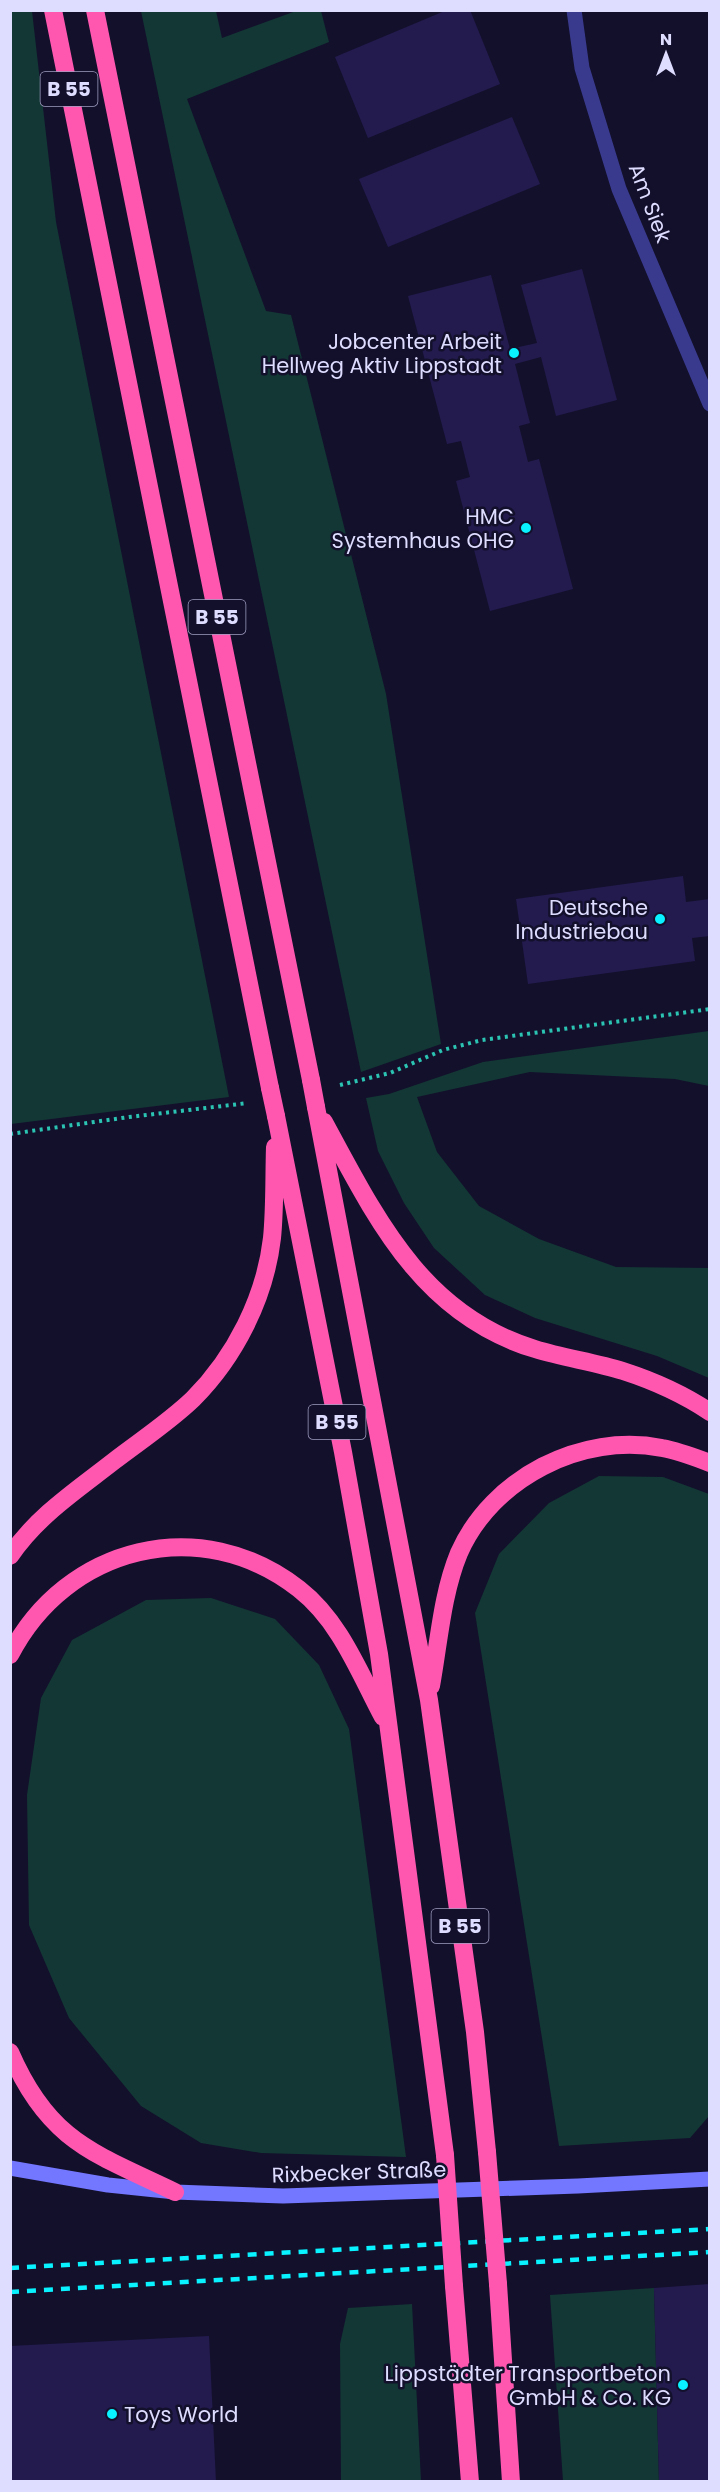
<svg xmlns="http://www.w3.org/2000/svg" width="720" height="2492" viewBox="0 0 720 2492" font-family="Poppins,sans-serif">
	<rect width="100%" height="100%" fill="#13102c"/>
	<path fill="#133734" d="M10,11H32L56,222L229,1097L11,1124Z
		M141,11H216L222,38L296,11H321L329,42L187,99L266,311L291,315L386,694L441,1044L361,1072Z
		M709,1031V1086L675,1079L530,1072L417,1097L437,1152L479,1206L539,1239L616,1267L709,1268V1378L657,1356L535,1318L485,1295L434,1248L404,1203L378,1151L366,1098L389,1094L483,1062Z
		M599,1476L663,1477L709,1494V2116L690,2138L559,2146L475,1613L499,1554L549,1503Z
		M211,1598L275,1619L319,1665L349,1729L406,2157L261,2153L201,2143L141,2106L69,2018L29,1925L27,1795L41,1698L72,1640L146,1600Z
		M654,2288L659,2481H563L550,2295Z
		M412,2304L421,2481H341L340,2344L348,2308Z"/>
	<path fill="#231b4e" d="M447,10H470L500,84L368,138L335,57Z
		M512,117L540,184L388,247L359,179Z
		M582,269L617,400L556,416L541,357L515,364L530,423L519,426L528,462L539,459L573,589L490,611L456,481L470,477L461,441L447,444L408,296L491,275L510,349L537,343L521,285Z
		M683,876L686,902L710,899V936L692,938L695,961L528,984L516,899Z
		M710,2284V2482H659L654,2288Z
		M209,2336L216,2482H10V2346Z"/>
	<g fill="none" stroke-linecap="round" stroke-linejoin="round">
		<path stroke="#2bc4b2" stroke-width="4" stroke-dasharray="3 4.5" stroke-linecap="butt" d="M340,1085L390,1073L443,1050L482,1040L710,1009
			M10,1134L129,1117L248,1103"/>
		<path stroke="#393a8d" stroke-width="15" d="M574,10L582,68L619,189L710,404"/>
		<path stroke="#7376ff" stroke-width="15" d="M10,2168L108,2185L175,2192L283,2196L578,2186L710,2179"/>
		<path stroke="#ff57b0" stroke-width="18" d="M53,10L270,1088
			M95,10L311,1080
			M316,1107L429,1700L475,2032L487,2152
			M276,1116L343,1452L379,1654L445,2155
			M324,1122C376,1218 422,1315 535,1349C564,1358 594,1362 623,1371C654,1381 683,1394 710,1412
			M10,1556C37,1516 77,1490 114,1461C140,1441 169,1422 193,1399C235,1357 265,1298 272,1238C275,1208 274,1178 275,1147
			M10,1655C66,1546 201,1512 299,1589C340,1621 359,1672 383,1717
			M431,1686C439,1642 442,1594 459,1553C492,1478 582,1432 662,1448C679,1451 694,1457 710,1463
			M10,2052C49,2142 94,2153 175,2192
			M498,2284L511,2482
			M454,2286L470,2482"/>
		<path stroke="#08f3ff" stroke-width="4.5" stroke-dasharray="9 8" stroke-linecap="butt" d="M10,2268L710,2229
			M10,2292L710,2252"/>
		<path stroke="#ff57b0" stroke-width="18" d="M311,1080L316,1107
			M270,1088L276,1116
			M487,2152L498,2284
			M445,2155L454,2286"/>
	</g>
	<g fill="#08f3ff" stroke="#13102c" stroke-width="2">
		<circle cx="514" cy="353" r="6"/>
		<circle cx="526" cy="528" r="6"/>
		<circle cx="660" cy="919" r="6"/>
		<circle cx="683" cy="2385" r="6"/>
		<circle cx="112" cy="2414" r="6"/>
	</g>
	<g text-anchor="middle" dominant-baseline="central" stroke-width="5" stroke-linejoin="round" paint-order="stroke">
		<g fill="#13102c" stroke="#a19fc0" stroke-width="1.5">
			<rect x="40.5" y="72" width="57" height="34" rx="4.5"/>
			<rect x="188.5" y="600" width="57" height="34" rx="4.5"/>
			<rect x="308.5" y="1405" width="57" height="34" rx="4.5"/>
			<rect x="431.5" y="1909" width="57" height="34" rx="4.5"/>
		</g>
		<g font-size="20" font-weight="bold" fill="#dedcff">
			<text x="69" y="89">B 55</text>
			<text x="217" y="617">B 55</text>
			<text x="337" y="1422">B 55</text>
			<text x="460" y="1926">B 55</text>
		</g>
		<g font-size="21" fill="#dedcff" stroke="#13102c">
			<text transform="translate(650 203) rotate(69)">Am Siek</text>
			<text transform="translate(359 2172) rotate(-2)">Rixbecker Straße</text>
		</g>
		<g font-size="21" fill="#dedcff" stroke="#13102c" text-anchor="end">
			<text x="502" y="341">Jobcenter Arbeit<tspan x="502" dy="24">Hellweg Aktiv Lippstadt</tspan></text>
			<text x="514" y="516">HMC<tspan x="514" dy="24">Systemhaus OHG</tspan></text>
			<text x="648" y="907">Deutsche<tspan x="648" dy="24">Industriebau</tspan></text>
			<text x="671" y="2373">Lippstädter Transportbeton<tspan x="671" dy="24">GmbH &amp; Co. KG</tspan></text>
			<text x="124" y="2414" text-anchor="start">Toys World</text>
		</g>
	</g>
	<rect width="720" height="2492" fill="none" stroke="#dedcff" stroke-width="24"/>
	<g transform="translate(666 54)" stroke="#13102c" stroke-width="4.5" paint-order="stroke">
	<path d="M0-4.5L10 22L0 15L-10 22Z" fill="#dedcff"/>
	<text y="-9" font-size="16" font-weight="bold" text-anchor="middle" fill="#dedcff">N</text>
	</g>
</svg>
